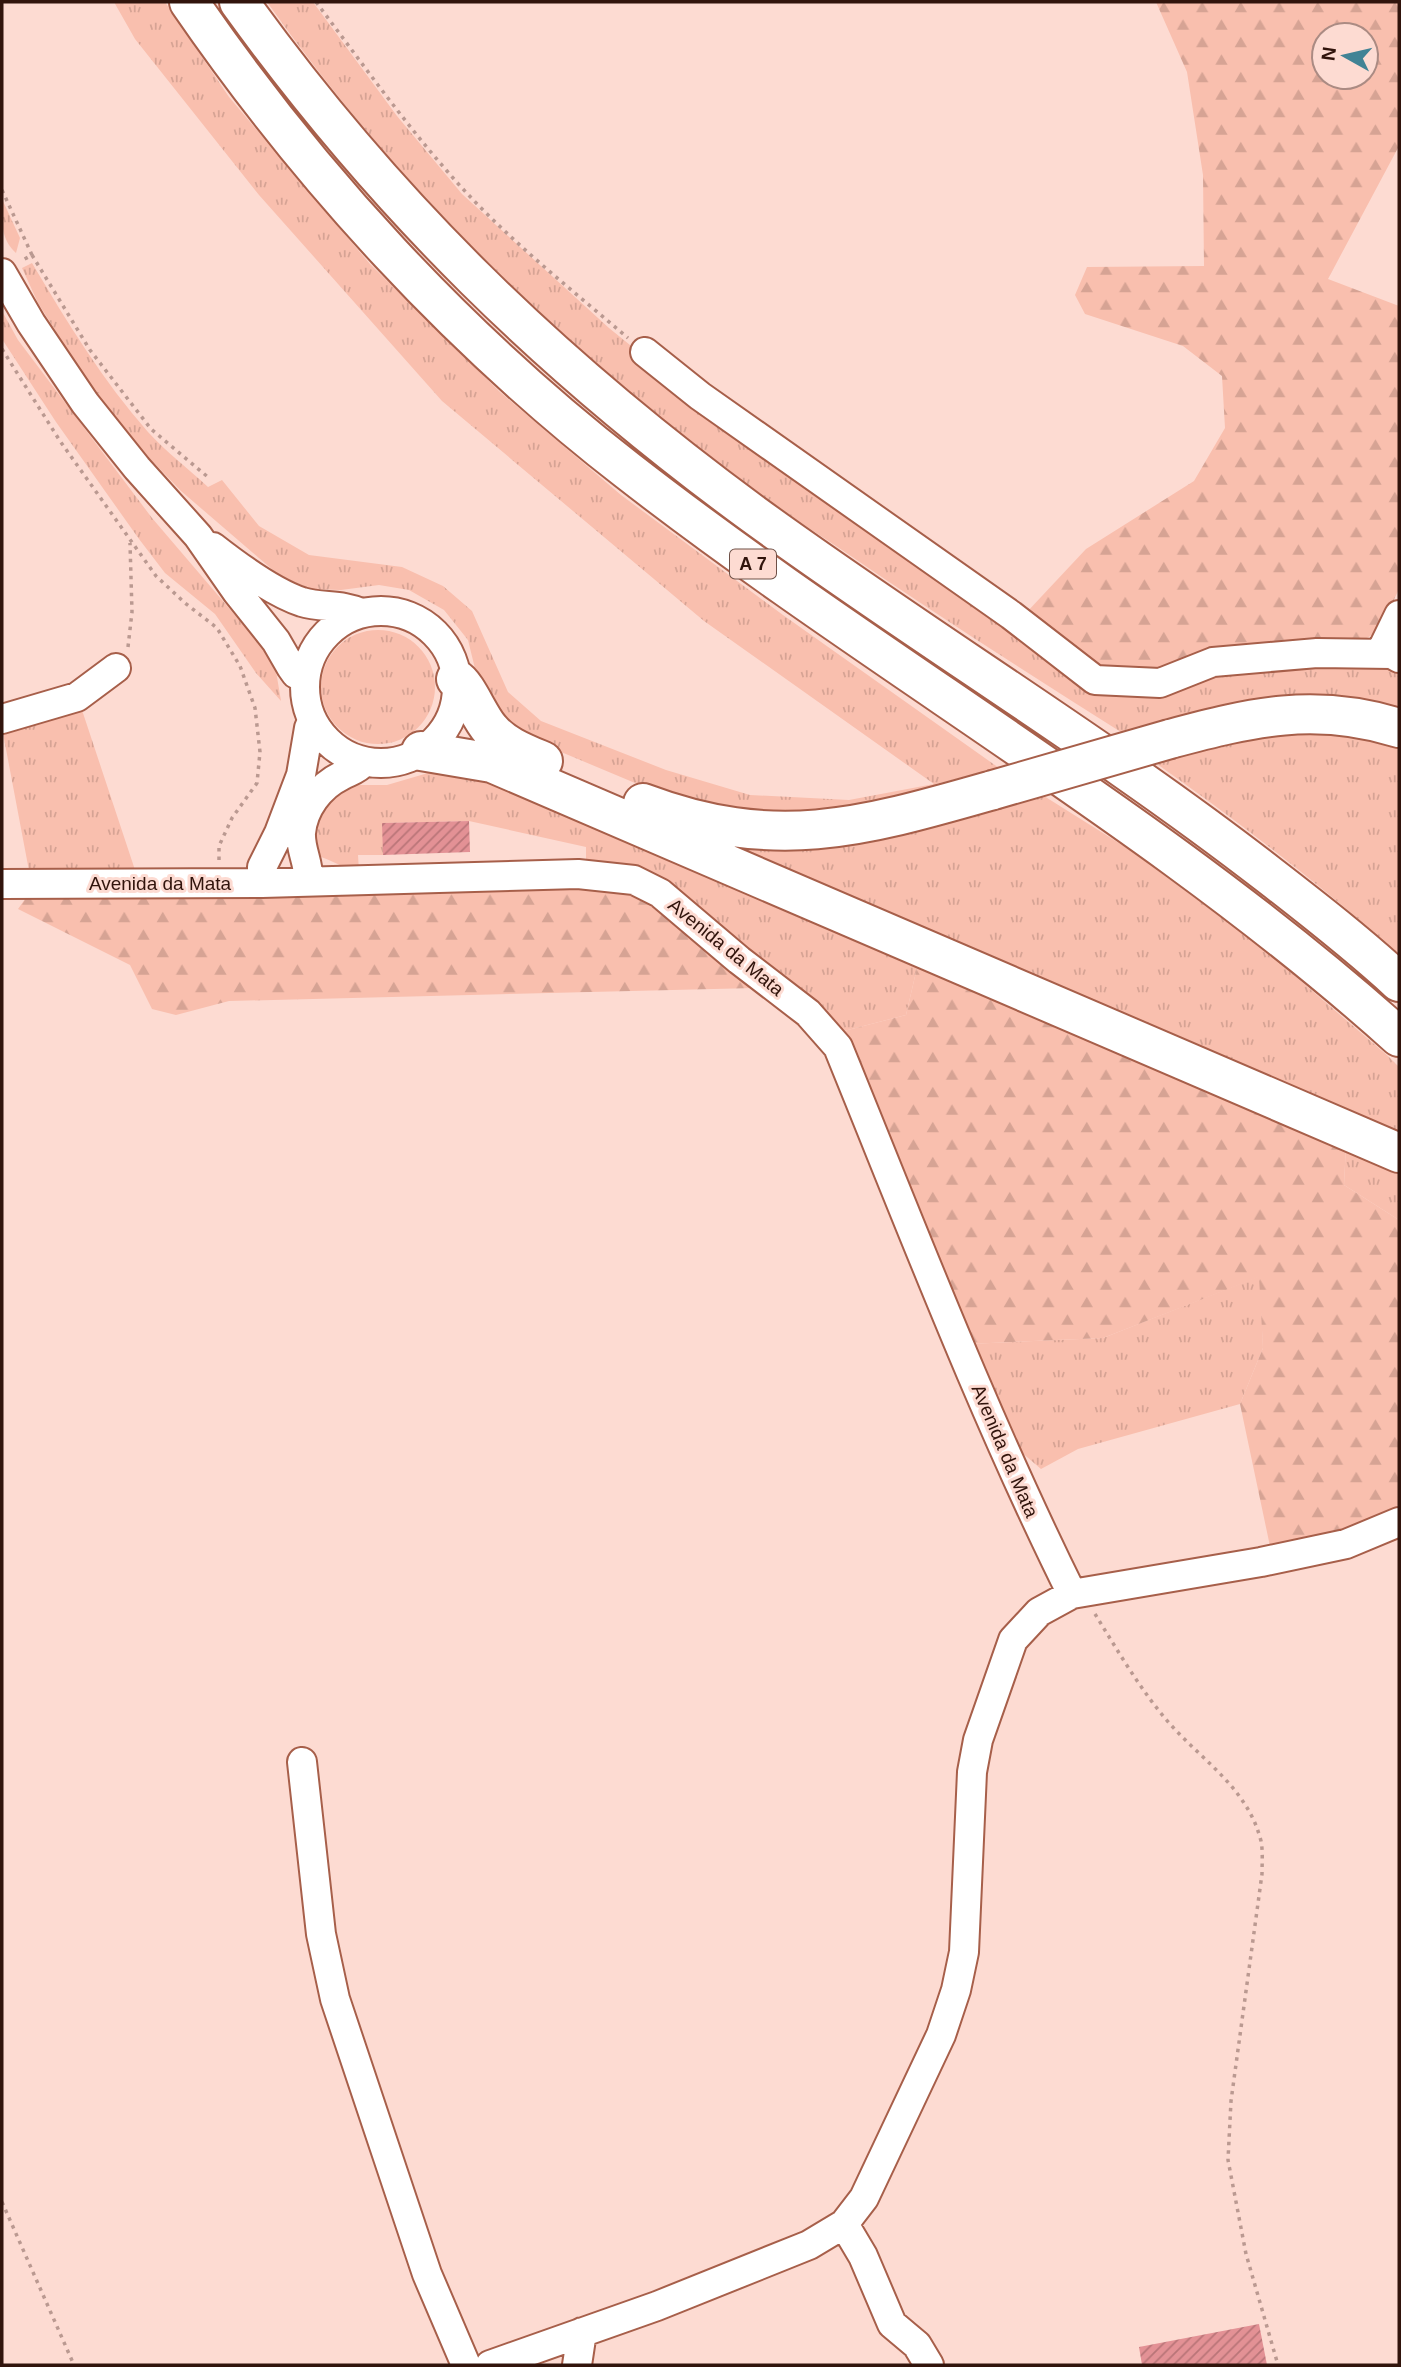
<svg xmlns="http://www.w3.org/2000/svg" width="1401" height="2367" viewBox="0 0 1401 2367" font-family="Helvetica,sans-serif">
	<defs>
		<pattern id="grass-tufts" width="24" height="20" patternUnits="userSpaceOnUse" patternTransform="scale(1.75)"><rect width="24" height="20" fill="#f9bfae"/><path d="M3 7l-1-3M5 7V3M7 7l1-3M15 17l-1-3M17 17v-4M19 17l1-3" fill="none" stroke="#d6a394"/></pattern>
		<pattern id="forest-firs" width="22" height="20" patternUnits="userSpaceOnUse" patternTransform="scale(1.75)"><rect width="22" height="20" fill="#f9bfae"/><path d="M5 1l3.5 6h-7zM16 11l3.5 6h-7z" fill="#d6a394"/></pattern>
		<pattern id="building-hatch" width="6" height="6" patternUnits="userSpaceOnUse" patternTransform="scale(1.75)"><rect width="6" height="6" fill="#e39195"/><path d="M-1 1l2-2M0 6l6-6M5 7l2-2" fill="none" stroke="#b97578"/></pattern>
	</defs>
	<rect width="100%" height="100%" fill="#fddbd2"/>
	<path fill="url(#grass-tufts)" d="M114,2H165L229,97L370,264L500,392L621,495L783,615L999,768L936,784L937,788L854,808L799,815L733,812L666,796L523,736L494,716L480,689L468,640L444,610L409,590L379,585L341,590L312,589L281,577L181,491L133,441L84,376L38,303L22,268L32,263C67,322 103,381 148,432C166,452 189,469 208,487L222,480L259,526L309,555L402,567L443,586L472,611L508,692L541,721L666,770L750,795L849,800L934,784L704,621L442,401L259,195L135,39Z
		M267,2H313L397,116L462,194L609,328L714,413L1100,686L1218,669L1364,660L1399,671V709C1342,686 1288,700 1230,712C1195,719 1160,727 1124,734C1029,674 935,614 842,550C812,530 782,511 753,489C568,351 400,191 267,2Z
		M2,199L20,238L16,253C0,239 2,220 2,199Z
		M2,311L18,340L152,518L270,656L276,671L281,701L256,673L215,614L165,573L139,539L56,422L2,339Z
		M321 687a57 57 0 1 1 114 0a57 57 0 1 1-114 0Z
		M80,704L136,873L30,876L2,728Z
		M1246,727L1399,737V955C1321,884 1236,820 1150,759Z
		M456,772L493,778L919,959L906,1015L840,1032L817,1006L665,881L586,864V847L469,821L383,823V855H358L359,871C344,869 332,860 318,856L310,818L342,785H387L428,773Z
		M1036,791L1130,850L1260,946L1388,1056L1399,1067V1144L662,818L715,833Z
		M1346,1144L1399,1167V1220L1344,1185Z
		M1260,1276L1263,1348L1240,1404L1078,1449L1041,1469L1020,1451L968,1344L1103,1338Z"/>
	<path fill="url(#forest-firs)" fill-rule="evenodd" d="M1156,2H1399V146L1328,279L1399,306V589L1379,631L1358,643L1160,671H1102L1026,613L1086,549L1194,481L1225,428L1222,376L1183,346L1085,314L1075,295L1087,267L1204,266L1203,175L1187,72ZM1324,35H1366V77H1324Z
		M580,887L628,889L659,904L755,988L229,1001L176,1015L152,1009L130,965L18,909L28,895Z
		M919,959L1346,1144L1344,1185L1399,1220V1505L1334,1534L1271,1551L1240,1404L1263,1348L1259,1277L1103,1338L968,1344L840,1032L906,1015Z"/>
	<path fill="url(#building-hatch)" d="M469,821L470,852L383,855L382,823Z
		M1259,2324L1267,2365H1142L1139,2347Z"/>
	<g fill="none" stroke-linecap="round" stroke-linejoin="round">
		<defs>
			<path id="minor" d="M2,273L31,323L85,403L137,468L198,536L237,592L276,641L291,667L296,674L305,678
				M645,352L700,396L1011,615L1095,680L1160,683L1213,662L1317,653L1392,654L1399,658
				M213,547C236,565 275,593 302,602C322,608 342,604 361,613
				M305 687a76 76 0 1 1 152 0a76 76 0 1 1-152 0Z
				M1380,654L1399,615
				M2,719L77,697L116,668
				M308,881C310,865 300,850 301,833C303,809 320,786 341,776C350,771 357,770 364,762
				M262,883V867L279,833L301,775L309,728L312,721
				M2,884L262,883L578,874L634,880L660,893L739,960L808,1013L838,1047C913,1231 984,1417 1072,1594
				M302,1762L321,1934L335,1999L427,2274L466,2365
				M844,2224L863,2256L892,2324L917,2345L929,2365
				M490,2365L657,2306L809,2245L844,2224L864,2198L941,2035L956,1990L964,1952L972,1772L978,1740L1013,1640L1039,1612L1072,1594L1261,1562L1346,1544L1399,1522
				M577,2365L582,2332"/>
			<path id="highway" d="M189,2C310,178 458,339 627,470C880,667 1161,823 1399,1037
				M239,2C386,206 550,365 753,514C923,638 1103,746 1269,875C1313,909 1358,944 1399,982
				M456,679C467,685 479,717 490,729C503,745 524,753 543,761
				M1170,739C1252,717 1315,702 1399,728
				M421,751L492,763L1399,1153
				M643,803C776,853 863,827 993,790"/>
		</defs>
		<use href="#minor" stroke="#a75f4a" stroke-width="32"/>
		<use href="#highway" stroke="#a75f4a" stroke-width="42"/>
		<path stroke="#ba9991" stroke-width="3.5" stroke-dasharray="3.5 5" stroke-linecap="butt" d="M316,2C359,59 400,117 447,171C500,233 566,285 628,338
			M2,190L32,255L23,260
			M32,255L90,350L151,429L209,478
			M2,349L60,441L156,576L185,603L217,628L240,666L255,708L260,752L257,783L232,818L219,846V860
			M128,647L132,612L130,543
			M1095,1614C1118,1651 1141,1691 1170,1724C1204,1762 1248,1789 1261,1841C1263,1851 1262,1863 1262,1874L1231,2101L1228,2160L1246,2254L1278,2365
			M2,2202L74,2365"/>
		<use href="#minor" stroke="#fff" stroke-width="28"/>
		<use href="#highway" stroke="#fff" stroke-width="38"/>
		<defs>
			<path id="highway-bridge" d="M993,790L1170,739"/>
		</defs>
		<use href="#highway-bridge" stroke="#a75f4a" stroke-width="42" stroke-linecap="butt"/>
		<use href="#highway-bridge" stroke="#fff" stroke-width="38"/>
	</g>
	<g text-anchor="middle" dominant-baseline="central" stroke-width="6" stroke-linejoin="round" paint-order="stroke">
		<rect fill="#fddbd2" stroke="#6e5047" stroke-width="2" x="730" y="549.5" width="46" height="29" rx="5"/>
		<g font-size="18" font-weight="bold" fill="#31140c">
			<text x="753" y="564">A 7</text>
		</g>
		<g font-size="19" fill="#31140c" stroke="#fddbd2">
			<text x="160" y="883">Avenida da Mata</text>
			<text transform="translate(726 947) rotate(39)">Avenida da Mata</text>
			<text transform="translate(1005 1451) rotate(67)">Avenida da Mata</text>
		</g>
	</g>
	<rect width="1401" height="2367" fill="none" stroke="#31140c" stroke-width="7"/>
	<g transform="translate(1345 56) rotate(278)"><circle r="33" fill="#fddbd2" stroke="#ab8b83" stroke-width="2"/>
	<path d="M0-5L12 26L0 18L-12 26Z" fill="#418395"/>
	<text y="-10" font-size="19" font-weight="bold" text-anchor="middle" fill="#31140c">N</text>
	</g>
</svg>
